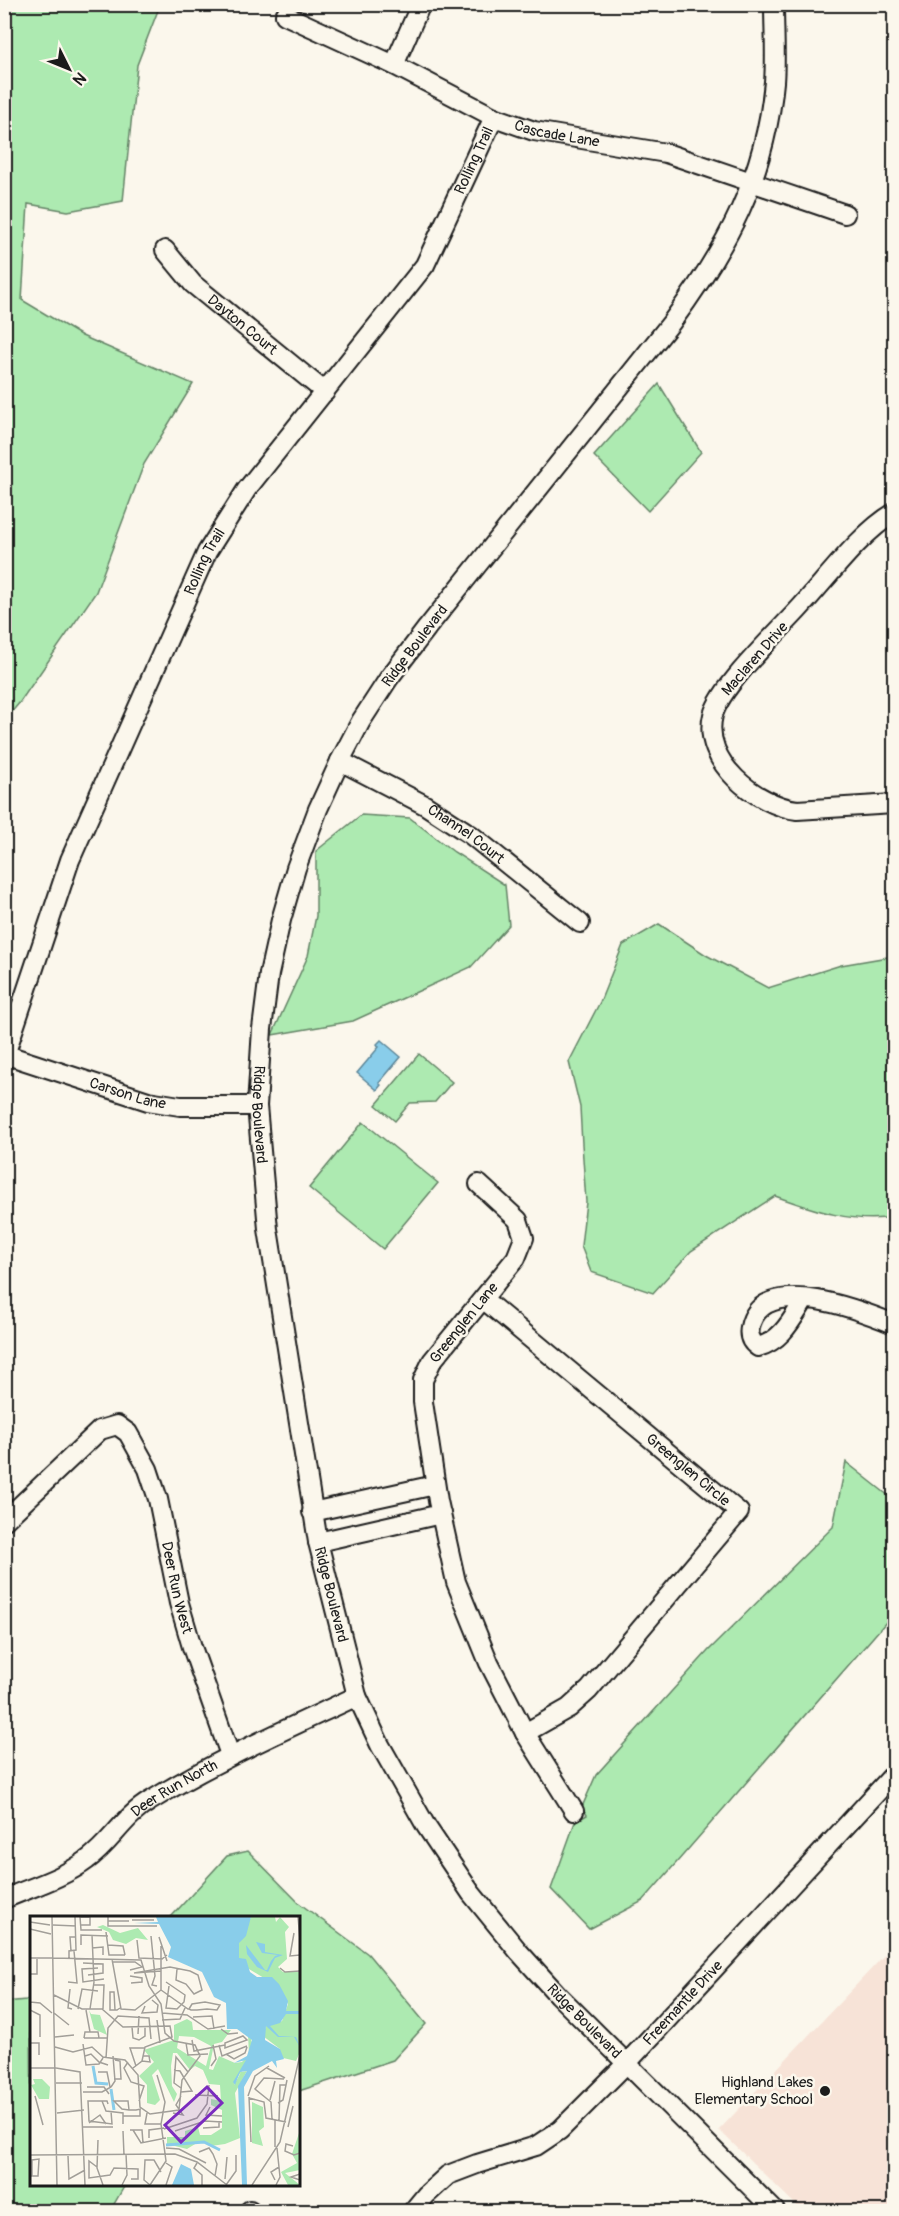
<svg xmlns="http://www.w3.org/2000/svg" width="899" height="2216" viewBox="0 0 899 2216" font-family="Pangolin,sans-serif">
	<rect width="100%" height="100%" fill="#fbf7ec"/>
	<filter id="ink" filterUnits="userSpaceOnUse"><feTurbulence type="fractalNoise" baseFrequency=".0167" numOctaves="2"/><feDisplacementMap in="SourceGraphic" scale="12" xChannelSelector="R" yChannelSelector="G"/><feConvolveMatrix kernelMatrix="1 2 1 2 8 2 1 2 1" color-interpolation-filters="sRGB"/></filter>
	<g filter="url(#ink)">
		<path fill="#f7e3d7" d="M894,1945V2211H802L719,2130Z"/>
		<path fill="#adeab1" stroke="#648366" stroke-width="1.5" d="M4,5H160L137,65L123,201L68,211L28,204L22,300L82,336L193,384L144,464L96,592L20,702L5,720Z
			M659,384L701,452L648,511L594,456Z
			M361,815L410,818L454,852L505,885L509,925L471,967L410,995L353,1021L272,1035L308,956L316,916V851Z
			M659,924L706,955L768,988L841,965L894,956V1217C853,1224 814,1210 775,1196L691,1251L653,1293L591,1272L581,1246L586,1202L582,1144L580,1107L569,1062L600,1002L623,945Z
			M419,1054L452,1082L435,1102L410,1103L395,1121L376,1105Z
			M363,1122L438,1183L383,1249L309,1188Z
			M846,1462L894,1500V1613L643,1901L589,1929L551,1889L575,1822L587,1815L582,1807L596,1775L708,1651L833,1527Z
			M248,1851L299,1903L368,1954L426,2024L393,2060L299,2091L298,1918L171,1917L227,1856Z
			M31,1998L32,2184L125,2185L110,2211H5V2002L26,2000Z"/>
		<path fill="#89cdea" stroke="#5d8698" stroke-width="1.5" d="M381,1040L401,1057L379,1083L381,1085L377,1090L357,1073L379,1047L377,1044Z"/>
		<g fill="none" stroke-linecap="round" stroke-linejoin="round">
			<defs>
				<g id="minor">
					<path id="s1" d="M774,4C774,30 776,57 774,82C765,178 727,247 671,323L427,628L389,678L361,721L340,761L318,809L296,868L281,920L269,974L262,1029L257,1106L268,1229L318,1542L357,1696L380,1745L426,1826L471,1893L519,1952L558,1995L776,2212"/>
					<path id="s2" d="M285,15L394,65L494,117L534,131L666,153L845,214"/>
					<path d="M394,65L421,4"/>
					<path id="s3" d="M165,250L193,284L325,392"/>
					<path d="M894,513C859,534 827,579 798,610C776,634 721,686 713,715C701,762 757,805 797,810L894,804"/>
					<path id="s4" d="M340,761L425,805L471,835L580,923"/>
					<path id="s5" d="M4,1054L148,1101L180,1106H257"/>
					<path id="s6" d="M4,1058L70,860L207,552L247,489L425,265L494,117"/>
					<path d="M479,1184L518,1220L524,1238L516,1258L432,1361L423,1380V1402L438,1501L456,1582L489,1663L525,1733L574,1811"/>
					<path id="s7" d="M483,1299L739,1512L589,1690L569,1708L525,1733"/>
					<path d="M805,1299C792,1319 782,1341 758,1347C749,1341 748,1333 751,1323C767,1273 862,1311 894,1324"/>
					<path d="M312,1512L435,1485"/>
					<path id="s8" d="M4,1521L100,1430L117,1425L128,1433L148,1469L158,1499L179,1603L192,1647L230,1755"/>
					<path d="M318,1542L441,1514"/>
					<path id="s9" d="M4,1899C32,1887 63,1878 87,1860C111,1843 124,1816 150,1801C216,1760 287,1729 357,1696"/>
					<path d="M250,2210L251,2212"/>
					<path id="s10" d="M412,2212L426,2195L448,2175L477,2164L536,2146L560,2130L626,2064L894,1774"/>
				</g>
			</defs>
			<use href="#minor" stroke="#1c1c1c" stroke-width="22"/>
			<use href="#minor" stroke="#fbf7ec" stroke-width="18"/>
		</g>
	</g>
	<circle fill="#1c1c1c" stroke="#fbf7ec" stroke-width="2" cx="825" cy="2091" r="6"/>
	<g text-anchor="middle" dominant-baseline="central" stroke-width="5" stroke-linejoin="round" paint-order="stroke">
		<g font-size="15" fill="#1c1c1c" stroke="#fbf7ec">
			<text stroke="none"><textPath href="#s2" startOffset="298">Cascade Lane</textPath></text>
			<text stroke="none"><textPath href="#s6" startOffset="1022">Rolling Trail</textPath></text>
			<text stroke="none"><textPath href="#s3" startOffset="108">Dayton Court</textPath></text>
			<text stroke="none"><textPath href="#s6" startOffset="536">Rolling Trail</textPath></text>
			<text transform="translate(415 646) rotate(-53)">Ridge Boulevard</text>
			<text transform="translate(755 659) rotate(-49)">Maclaren Drive</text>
			<text stroke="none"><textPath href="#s4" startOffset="146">Channel Court</textPath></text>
			<text stroke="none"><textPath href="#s5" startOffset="130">Carson Lane</textPath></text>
			<text stroke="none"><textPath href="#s1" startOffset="1260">Ridge Boulevard</textPath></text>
			<text transform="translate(464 1323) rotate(-51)">Greenglen Lane</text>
			<text stroke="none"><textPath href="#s7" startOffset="267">Greenglen Circle</textPath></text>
			<text stroke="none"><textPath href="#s8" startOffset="327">Deer Run West</textPath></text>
			<text stroke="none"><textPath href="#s1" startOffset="1746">Ridge Boulevard</textPath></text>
			<text stroke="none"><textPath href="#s9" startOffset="206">Deer Run North</textPath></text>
			<text stroke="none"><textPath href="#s10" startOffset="350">Freemantle Drive</textPath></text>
			<text stroke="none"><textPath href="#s1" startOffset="2250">Ridge Boulevard</textPath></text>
		</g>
		<g font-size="15" fill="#1c1c1c" stroke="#fbf7ec" text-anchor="end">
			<text x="813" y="2082">Highland Lakes<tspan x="813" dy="17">Elementary School</tspan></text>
		</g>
	</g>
	<g transform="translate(30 1916)">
		<rect width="270" height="270" fill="#fbf7ec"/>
		<path d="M221,1H245L246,6L250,1L259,11L255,16L257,43L248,51L253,56H270V136L266,145L249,141L250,133L233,120L236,110L252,105L258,88L244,68L209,47L208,27ZM73,9L90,17L108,12L118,24L106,22L96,28L83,24L79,16L67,11ZM59,94L61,98L70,99L77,119L64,113ZM157,103L162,106L163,114H201L192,126L184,128L179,153L183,154L189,140L205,147L212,146L219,138L218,119L221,123L222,127L216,149L204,166V169L211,156L217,155L205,177L210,222L195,228L181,230L170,225L157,233L137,228V221H155V215L168,211L170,219H181L192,212V194L181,189V183L191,185L190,169L179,168L173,154L165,150L160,154L147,137H143L141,150L142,170L147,178L144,186L128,153L122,159L130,184L125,189L117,187V169L109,160L124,146L114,134L144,124V109ZM149,120L164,121L181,130L176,150L147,132ZM3,163H12L20,171L19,183H9L1,169L5,168ZM222,186L233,191L234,211L229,215L233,230L222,227ZM270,214V254L255,257L270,269H258L251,256L267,247L262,238Z" fill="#adeab1" fill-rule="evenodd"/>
		<path d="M103,1H221L216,20L209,27V42L216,43L220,56L227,61H242L249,68L258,85L256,95H270V98H256L250,107L240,110L249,120L266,121L270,131L264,121H248L236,110L235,124L250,133L254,143L246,145L247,152L242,145L223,155L214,171L217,269H212L208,170L217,155L210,156L205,169L203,166L216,144L204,147L217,140L222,124L207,113H197L196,87L184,81L172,56L138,41L141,31L129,8L104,7L128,6L126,1ZM226,26L235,28V36L253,39L245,42L238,56L227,51L217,38L216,29L235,54H237L241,45L245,40L248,39L232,37ZM151,248L161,253L164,269H142Z" fill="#89cdea"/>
		<path fill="none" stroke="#89cdea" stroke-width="3" d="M63,150L66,167L78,168M81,173L84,194M136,229L174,226L190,234"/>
		<path fill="none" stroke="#a29f99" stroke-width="1.5" d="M22,1L27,269M50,1L51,14H72M50,1H60V9H51M78,1V10H127M268,1L270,24M102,4H124M78,5H99M0,6L20,9M23,9L46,10M0,13L21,18M76,16L79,39H95M264,17L260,40L270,39M121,20L125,60L122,69L127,70M129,21L137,45M107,24L109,42L132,43L137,39M51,29V19L78,20M78,29L93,30L95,39M131,30V74M62,32L73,31V39M41,35L40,21H46M0,42H23M23,42L111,44L119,70L131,88L135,117L144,125L165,129L170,140L152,164L149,194L120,198L110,191L108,159L95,144L73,141L62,131L43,136L25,131M39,42V35L46,34L45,1M82,43L91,93L105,94L131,74M82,46H105L112,51L100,54M53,47L73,48V57L58,59M68,52L52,53L53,66L74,63M250,52L255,56L270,55M131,55L104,57L140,51L160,55L168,59L172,74L164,78L156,68L146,64L147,53M0,58H7V43M100,60L112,62V66L101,67M38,66L47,67L44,35M136,66L155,79L154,86L147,93L136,92L139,70M64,69H74L73,93M0,72V94L10,99V121M40,73L38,92L42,93M131,74L158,93H159L161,94H167L177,93L187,94L190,89L175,86L162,88L159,93M24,79L52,93H72L93,111L140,110L142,121L115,131L112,145L103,152M0,86L10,87L22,97M115,90L112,97L127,96L128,89L122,84M48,93L52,73L68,75M60,93L64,66L62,19M56,94L60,116M85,94L84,76H80V94H87L90,92M24,97L39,109M132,97L157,99L178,113L195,110M163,101L182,100L184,113M127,104L130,127M132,104L150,103L155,92M102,111L103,122L109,124L115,120V110M191,113L198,118L208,117M108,118L109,100M213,120L217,124L195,132V127ZM25,121L44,119M54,122L55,116H68L69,122M54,122H78M162,124L164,135L195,129M0,127H9V139M156,127L158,139L178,138M53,128L56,149L69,148L73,142M189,129L192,140L217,130M196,138L204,143L215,137L217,131M55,140L61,138L69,146L78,149M76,142L78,112L88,100L119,102L121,123M112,145L120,146L119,140H113M98,146L94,152L101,166L114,170L109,185M106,150L100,132H115M181,150L186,143L183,129M0,152H26M26,152L50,156L55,269M237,152L255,162M144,154L150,155L162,175L151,176M68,156H77L80,171M84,163H91L90,145L85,144M26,167H52M57,171H74L79,178M81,171L85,165L83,140M151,172L144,167L146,141L158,156M53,176H72L81,171M165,179L188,180M5,180L13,209M218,180L225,160L239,150M219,181L221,226M219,182L234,186L236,202L256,206M240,184L245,165M72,185L76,195L93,197V208M248,187L253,184L257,164M78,188L77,185H58L59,205L82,208L81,195M180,191L176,199L192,200M99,194L98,185H84L92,193L99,194H106L111,193M27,197L54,194M117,197L115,208H131M143,197L153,199L146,189L151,180M93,200H110V194M242,203L241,186L225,173L234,162L254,163M245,204V231M249,205L250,169H256M59,207L70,199L76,208M52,211H83M258,211L263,190M173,212L189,211V205M134,213L167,202L177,188L179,169M100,214H112L113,227M103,214L111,227L136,222M93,215L94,239M145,215L175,205L192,206M119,222V214L134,212M68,224L67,252L73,269M263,230L256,228L255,235L264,239L270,237M136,232L149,233L176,247M169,236L179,232L183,238L187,248L185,260M0,239L145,238L167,246L197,269M38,240L39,263L55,254M136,247L142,251L136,269M167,247L164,252L172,259V269M67,251L59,245V262L80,259L84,252L108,253V263H101M270,258L261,261L270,264M0,260H8L9,243L2,244V260M195,263L197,241M245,264L241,256L249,251M92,269L97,259L96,238M120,269L136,245L131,208L135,186L127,159M120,269L114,264L115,244H124L131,256M196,269L206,255V239M222,269L250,226L270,139M246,269L250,261L247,232"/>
		<path fill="#7b2cbf" fill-opacity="0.15" stroke="#7b2cbf" stroke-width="3" d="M177,171L192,187L151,226L135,209Z"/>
		<rect width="270" height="270" fill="none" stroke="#1c1c1c" stroke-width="3"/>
	</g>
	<rect width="899" height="2216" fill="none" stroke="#fbf7ec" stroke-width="24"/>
	<rect x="12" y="12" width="875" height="2192" fill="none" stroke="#1c1c1c" stroke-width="2" filter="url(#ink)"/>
	<g transform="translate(69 69) rotate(133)" stroke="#fbf7ec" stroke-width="4.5" paint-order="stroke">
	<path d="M0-4.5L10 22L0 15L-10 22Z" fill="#1c1c1c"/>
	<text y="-9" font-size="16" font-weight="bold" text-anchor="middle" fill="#1c1c1c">N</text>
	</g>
</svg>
